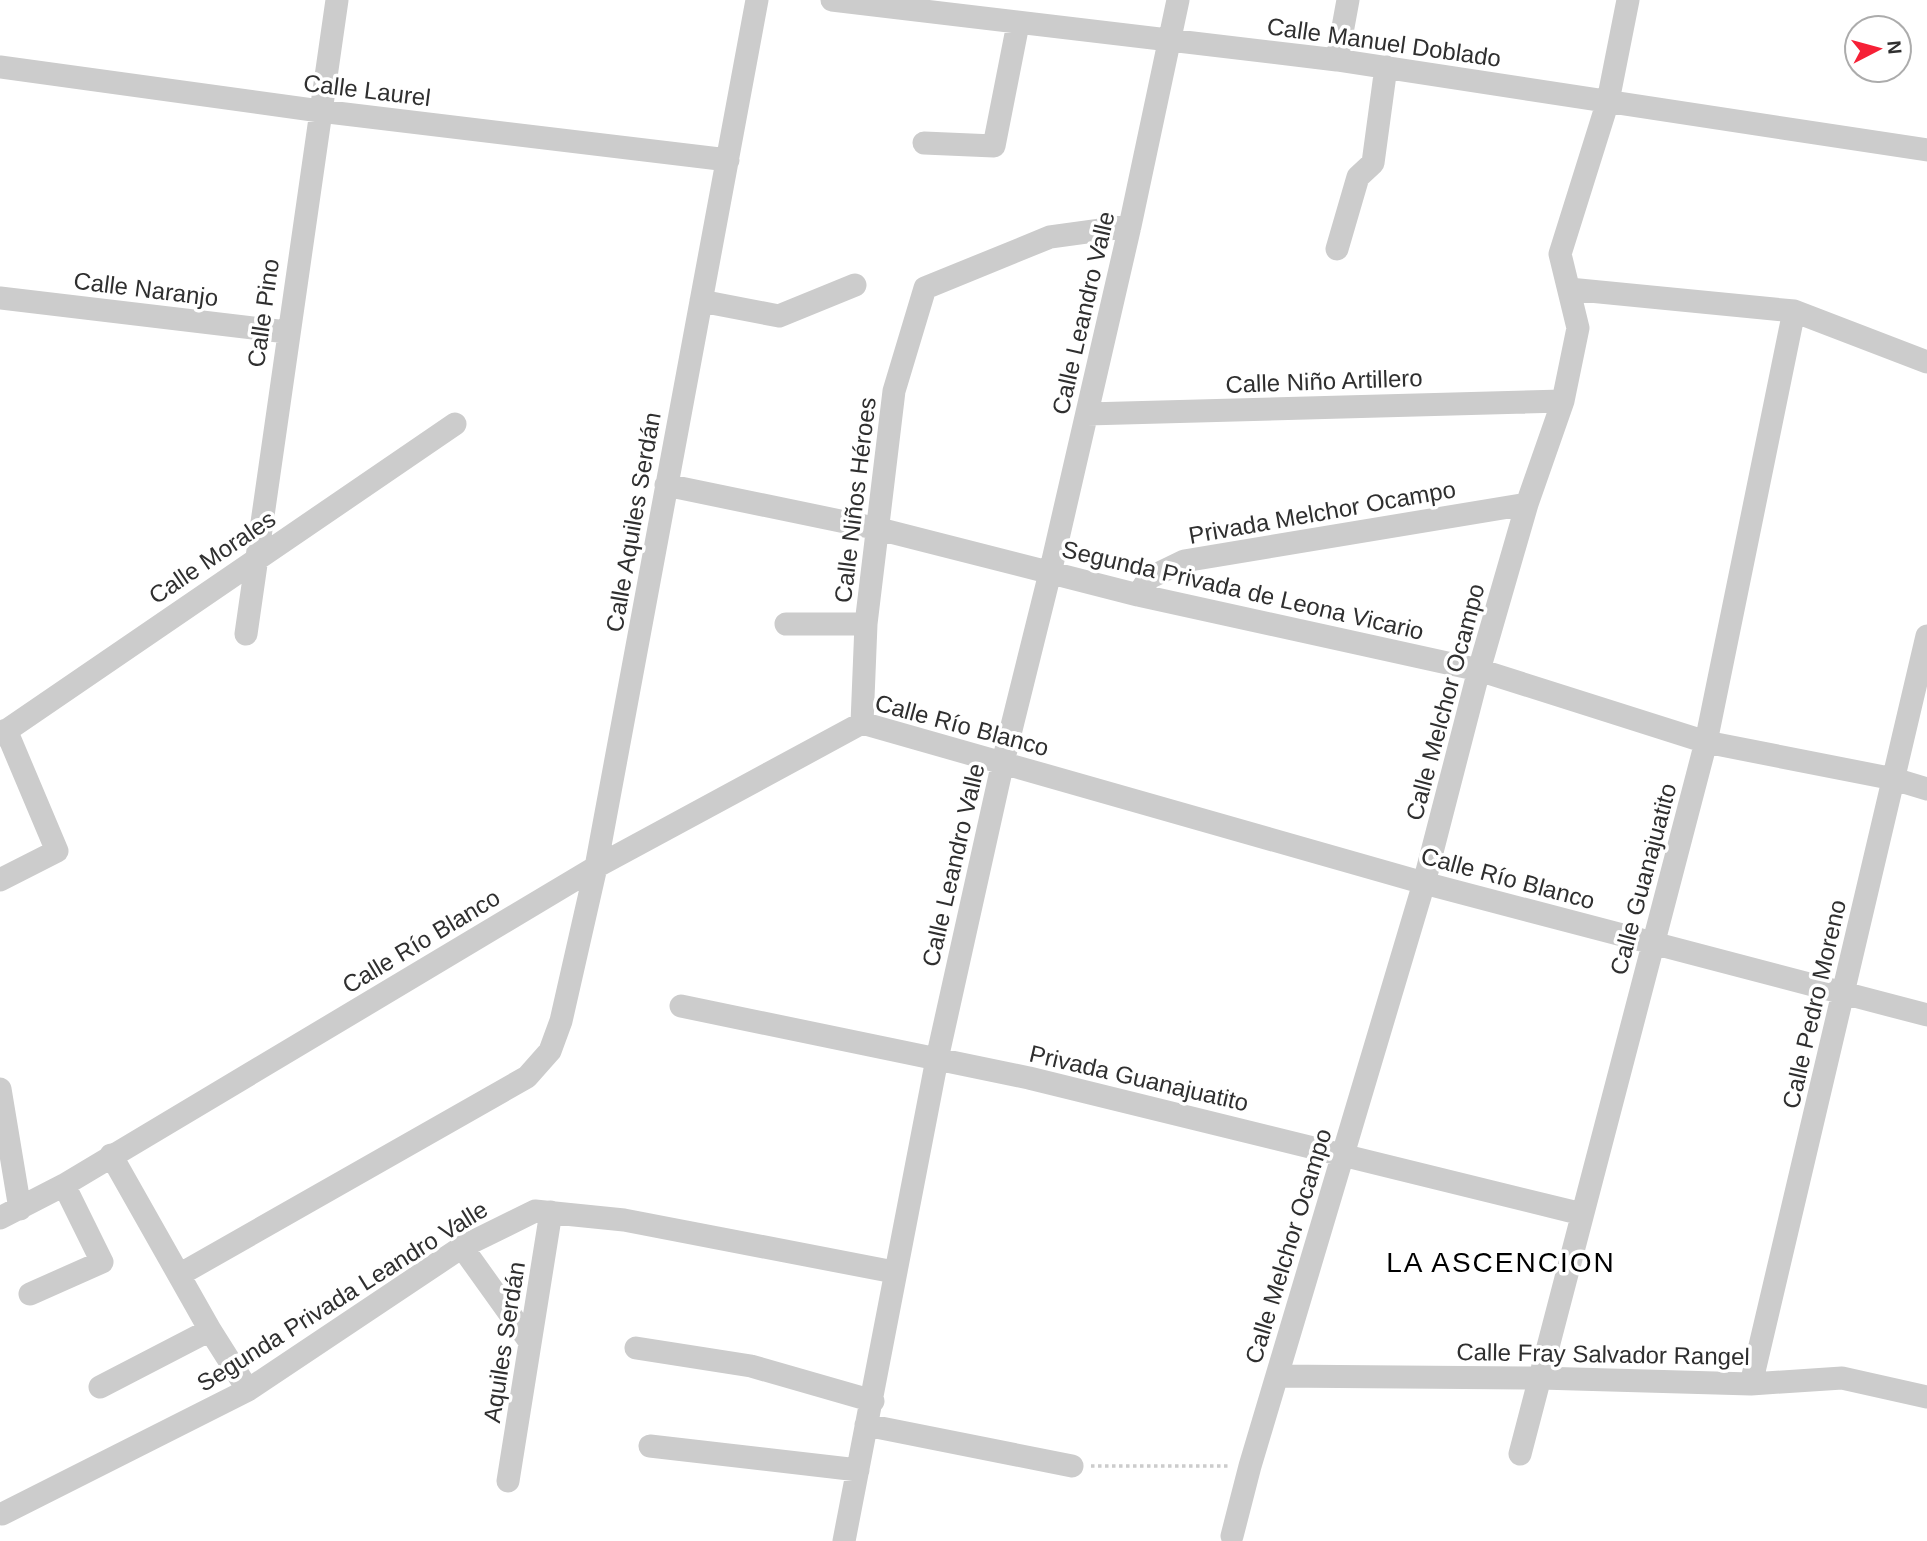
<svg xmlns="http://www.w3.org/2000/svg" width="1927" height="1541" viewBox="0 0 1927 1541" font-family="Arial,sans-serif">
	<rect width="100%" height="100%" fill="#fff"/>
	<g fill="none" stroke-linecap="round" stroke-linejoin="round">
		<path stroke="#ccc" stroke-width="3.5" stroke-dasharray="3.5 3.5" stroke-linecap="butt" d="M1091,1466H1231"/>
		<path stroke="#ccc" stroke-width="23" d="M832,0L1337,60L1927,150
			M1337,60L1348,0
			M0,67L320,111L728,160
			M924,143L994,146L1018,24
			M1337,249L1358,177L1373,163L1386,67
			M1569,289L1794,311L1927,362
			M0,298L287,332
			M701,301L779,316L855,285
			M1087,414L1563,401
			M666,485L879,529L1138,595L1479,670L1706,742L1894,779L1927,789
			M1138,595L1149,578L1184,561L1527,504
			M786,624H866
			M246,634L337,0
			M862,723L866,624L894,391L925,288L1050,237L1130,226
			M0,735L455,424
			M0,880L57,851L6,730
			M681,1006L1029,1078L1582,1214
			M0,1089L20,1209
			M111,1155L210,1330L248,1390
			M0,1218L64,1185L596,867L862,723L1424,883L1927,1015
			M462,1247L530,1342
			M179,1275L527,1077L550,1051L561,1021L596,867L757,0
			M30,1294L102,1262L64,1185
			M636,1348L751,1366L873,1401
			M1277,1376L1540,1378L1751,1384L1842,1378L1927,1397
			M1751,1384L1927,636
			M100,1387L210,1330
			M866,1425L1072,1466
			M650,1446L858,1470
			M1520,1454L1706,742L1794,311
			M508,1481L551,1212
			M2,1514L248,1390L462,1247L535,1211L624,1220L894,1272
			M1232,1536L1250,1466L1424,883L1479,670L1527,504L1563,401L1578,328L1560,254L1608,101L1628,0
			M844,1541L937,1059L1003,762L1050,573L1130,226L1178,0"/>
	</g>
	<g text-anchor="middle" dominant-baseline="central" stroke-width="7" stroke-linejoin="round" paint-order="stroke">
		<g font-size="24" fill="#2f2f2f" stroke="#fff">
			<text transform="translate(1384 42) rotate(8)">Calle Manuel Doblado</text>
			<text transform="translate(367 90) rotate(7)">Calle Laurel</text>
			<text transform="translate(146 289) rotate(7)">Calle Naranjo</text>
			<text transform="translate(263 313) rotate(-82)">Calle Pino</text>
			<text transform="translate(1083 313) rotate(-77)">Calle Leandro Valle</text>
			<text transform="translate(1324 381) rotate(-2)">Calle Niño Artillero</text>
			<text transform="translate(855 500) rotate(-83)">Calle Niños Héroes</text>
			<text transform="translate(1322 512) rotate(-10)">Privada Melchor Ocampo</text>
			<text transform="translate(633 522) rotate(-80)">Calle Aquiles Serdán</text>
			<text transform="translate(212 557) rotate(-34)">Calle Morales</text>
			<text transform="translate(1243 590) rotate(13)">Segunda Privada de Leona Vicario</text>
			<text transform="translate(1445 702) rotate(-75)">Calle Melchor Ocampo</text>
			<text transform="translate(962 725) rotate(15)">Calle Río Blanco</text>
			<text transform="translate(953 865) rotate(-77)">Calle Leandro Valle</text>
			<text transform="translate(1508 878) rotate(15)">Calle Río Blanco</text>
			<text transform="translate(1643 879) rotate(-75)">Calle Guanajuatito</text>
			<text transform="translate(421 941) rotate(-31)">Calle Río Blanco</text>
			<text transform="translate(1814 1004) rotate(-77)">Calle Pedro Moreno</text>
			<text transform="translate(1139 1078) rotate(13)">Privada Guanajuatito</text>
			<text transform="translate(1288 1246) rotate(-73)">Calle Melchor Ocampo</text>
			<text transform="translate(342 1296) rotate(-32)">Segunda Privada Leandro Valle</text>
			<text transform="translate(504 1342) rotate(-81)">Aquiles Serdán</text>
			<text transform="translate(1603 1354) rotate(1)">Calle Fray Salvador Rangel</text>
		</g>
		<g font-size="28" letter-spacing="2" fill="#000" stroke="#fff">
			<text x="1501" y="1262">LA ASCENCION</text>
		</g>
	</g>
	<g transform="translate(1878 49) rotate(84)"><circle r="33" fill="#ffffff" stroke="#acacac" stroke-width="2"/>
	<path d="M0-5L12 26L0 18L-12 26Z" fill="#f62036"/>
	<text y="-10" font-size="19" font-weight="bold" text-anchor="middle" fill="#2f2f2f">N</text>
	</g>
</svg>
